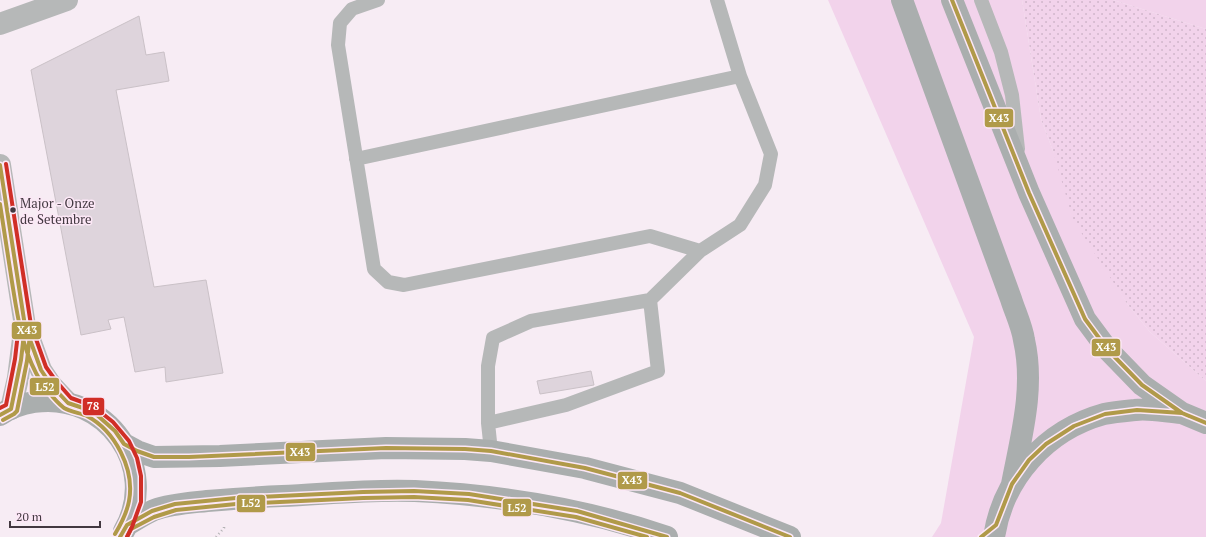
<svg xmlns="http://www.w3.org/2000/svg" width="1206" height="537" viewBox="0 0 1206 537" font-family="'PT Serif',serif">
	<defs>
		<pattern id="park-dots" width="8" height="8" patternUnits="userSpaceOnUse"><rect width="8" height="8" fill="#f2d3eb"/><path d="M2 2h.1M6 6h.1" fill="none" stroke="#d1b6cb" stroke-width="1.8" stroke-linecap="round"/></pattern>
	</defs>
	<rect width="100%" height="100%" fill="#f7ecf4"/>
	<path fill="#f2d3eb" d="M828,0H1022L1041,119L1053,151L1111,277L1128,305L1150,332L1206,381V537H932L941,523L974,337Z
		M1113,0H1206V29Z"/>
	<path fill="url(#park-dots)" d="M1022,0H1113L1206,29V381L1150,332L1128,305L1073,220L1053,151L1041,119Z"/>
	<path fill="#ded4dc" stroke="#cac1c7" d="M139,16L146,55L164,52L169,81L116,90L154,287L206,280L223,373L166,382L165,367L135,372L124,317L108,320L111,329L81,335L31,70Z
		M591,371L594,385L540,394L537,381Z"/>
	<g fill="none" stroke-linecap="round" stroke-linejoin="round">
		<path stroke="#b3b2b4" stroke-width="2.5" stroke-dasharray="1 3" stroke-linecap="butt" d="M216,537L224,528V526"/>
		<path stroke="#b6b8b8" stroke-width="14" d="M378,0L352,9L340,23L338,45L374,269L388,282L404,285L650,236L700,251
			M981,0L1001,52L1012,95L1018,149
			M356,159L740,76
			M650,300L700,251L740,225L765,185L771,154L740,76L717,0
			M488,423L566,405L658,371L650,300L531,321L493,338L488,366V423L491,451"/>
		<path stroke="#b6b8b8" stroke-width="22" d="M0,24L67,0"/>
		<path stroke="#b6b8b8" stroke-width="22" d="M0,165L25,326L41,370L51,385L68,403
			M11,409L18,378L24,331"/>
		<path stroke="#aaaeae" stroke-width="22" d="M902,0L1011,299C1015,312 1022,326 1024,340C1035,388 1021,437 1012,484
			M952,0L1029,193L1085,319L1108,350L1142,385L1182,413L1206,423
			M0,415C10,408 22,404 34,402C106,391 161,467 124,531
			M124,444L137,451L154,457L220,456L386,448L465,449L491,451L585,468L680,493L790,537
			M127,525C136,520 145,514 154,510C171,504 189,503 207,501C232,499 257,497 282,496C326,494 371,489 415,491C500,495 586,509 667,537
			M994,537C1003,478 1046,430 1104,414C1114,412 1125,411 1135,410C1149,408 1166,412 1181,413"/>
		<defs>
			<path id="bus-1" d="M952,0L1029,193L1085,319L1108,350L1142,385L1182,413L1206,423
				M0,165L25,326L41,370L51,385L68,403L83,408L97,415L115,431L124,444L137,451L154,457H189L386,448L465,449L491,451L585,468L680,493L790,537
				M0,415L11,409L21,360L25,325
				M120,537L127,525L152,511L175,504L236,498L363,492L414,491L469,494L577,511L667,537
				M981,537L996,525L1012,484L1029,460L1046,444L1074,426L1105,414L1137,410L1182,413L1189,416"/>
			<path id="bus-2" d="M0,204C4,230 8,256 12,282C17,313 21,344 36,373C41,383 54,400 64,408C71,412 80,413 87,416C115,431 135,469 129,501C127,512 121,524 115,534
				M3,420L14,414L17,411L27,361L31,326
				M127,537L131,529L154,517L176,510L236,504L363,498L414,497L468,500L576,517L647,537"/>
			<path id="bus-3" d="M6,164L31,325L46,367L56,381L71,398L93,406L113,422L129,441L137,458L141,476V502L132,527L127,537
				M0,408L6,405L15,359L19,324"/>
		</defs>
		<use href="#bus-1" stroke="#fce7f6" stroke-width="7"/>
		<use href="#bus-2" stroke="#fce7f6" stroke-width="7"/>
		<use href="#bus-3" stroke="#fce7f6" stroke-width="7"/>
		<use href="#bus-1" stroke="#b09a49" stroke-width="4"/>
		<use href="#bus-2" stroke="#b09a49" stroke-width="4"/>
		<use href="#bus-3" stroke="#d02e26" stroke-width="4"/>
	</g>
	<circle fill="#423840" stroke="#fce7f6" stroke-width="1.5" cx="13" cy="210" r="3.5"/>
	<g text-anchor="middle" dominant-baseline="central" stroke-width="3" stroke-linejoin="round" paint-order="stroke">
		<g font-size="13" fill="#423840" stroke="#fce7f6" text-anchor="start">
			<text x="20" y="203">Major - Onze<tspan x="20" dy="16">de Setembre</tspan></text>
		</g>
	</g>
	<g stroke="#fce7f6" stroke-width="1.5">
		<rect x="984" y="108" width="30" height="20" rx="4" fill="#b09a49"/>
		<rect x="11" y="321" width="31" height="19" rx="4" fill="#b09a49"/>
		<rect x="1091" y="338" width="30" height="19" rx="4" fill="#b09a49"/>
		<rect x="29" y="377" width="31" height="19" rx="4" fill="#b09a49"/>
		<rect x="82" y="397" width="23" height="19" rx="4" fill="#d02e26"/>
		<rect x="285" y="442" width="31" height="20" rx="4" fill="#b09a49"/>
		<rect x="617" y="471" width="31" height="19" rx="4" fill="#b09a49"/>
		<rect x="236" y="494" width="30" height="19" rx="4" fill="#b09a49"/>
		<rect x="502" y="498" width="30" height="19" rx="4" fill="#b09a49"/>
	</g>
	<g font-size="11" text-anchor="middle" font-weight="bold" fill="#fff">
		<text x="999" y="122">X43</text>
		<text x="27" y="334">X43</text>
		<text x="1106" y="351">X43</text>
		<text x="45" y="391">L52</text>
		<text x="93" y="410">78</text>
		<text x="300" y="456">X43</text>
		<text x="632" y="484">X43</text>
		<text x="251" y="507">L52</text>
		<text x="517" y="512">L52</text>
	</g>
	<path d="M10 521v6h90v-6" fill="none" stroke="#423840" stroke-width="2"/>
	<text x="16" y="521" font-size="12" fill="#423840" stroke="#fce7f6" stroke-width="3" paint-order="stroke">20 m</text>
</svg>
